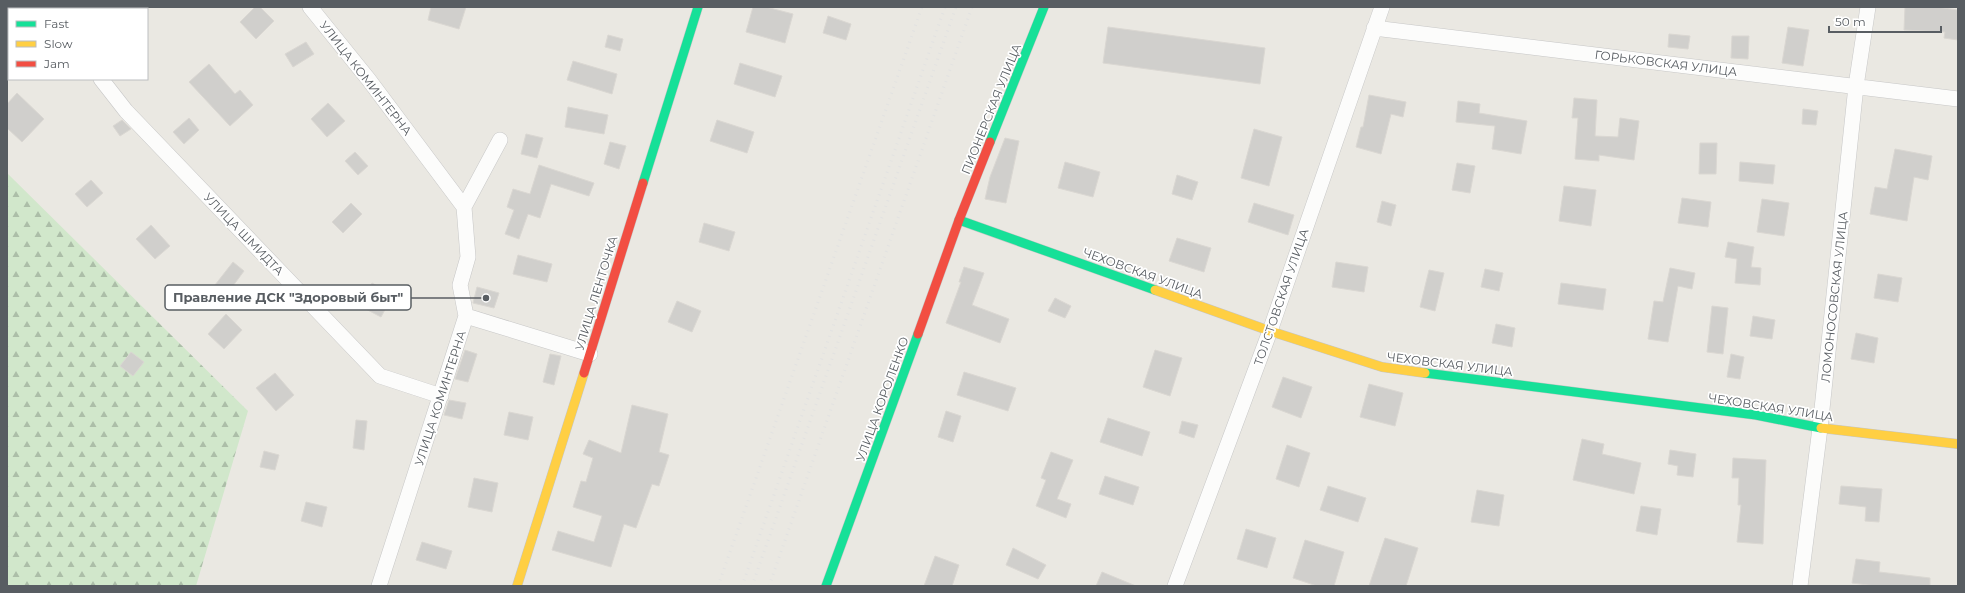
<svg xmlns="http://www.w3.org/2000/svg" width="1965" height="593" viewBox="0 0 1965 593" font-family="Montserrat,sans-serif">
	<defs>
		<pattern id="forest-firs" width="22" height="20" patternUnits="userSpaceOnUse"><rect width="22" height="20" fill="#d1e7cb"/><path d="M5 1l3.5 6h-7zM16 11l3.5 6h-7z" fill="#acbea8"/></pattern>
	</defs>
	<rect width="100%" height="100%" fill="#eae8e2"/>
	<path fill="url(#forest-firs)" d="M7,173L248,411L196,586H7Z"/>
	<path fill="#d0cfcc" stroke="#dad7d2" d="M255,7H260L274,21L256,39L240,22Z
		M431,7H466L459,29L428,20Z
		M753,7H766L793,14L785,43L746,32Z
		M1905,7H1936L1958,10V40L1944,38L1945,32L1904,30Z
		M828,16L851,24L846,40L823,33Z
		M1108,27L1265,48L1260,84L1103,63Z
		M1788,27L1809,30L1803,66L1782,63Z
		M1669,34L1690,36L1688,49L1668,47Z
		M608,35L623,39L620,51L605,47Z
		M1732,36H1749L1748,59L1731,58Z
		M306,42L314,54L293,67L285,54Z
		M573,61L617,74L612,94L567,80Z
		M740,63L782,76L775,97L734,84Z
		M209,64L235,94L240,90L253,105L230,126L189,82Z
		M17,93L44,119L22,142L7,128V104Z
		M1369,95L1406,102L1403,117L1391,114L1381,154L1356,147L1361,127H1363Z
		M1574,98L1597,100L1595,136L1618,137L1620,118L1639,121L1634,160L1599,155V161L1575,159L1578,118H1572Z
		M1458,101L1480,104L1479,113L1527,121L1521,154L1492,149L1495,126L1456,122Z
		M328,103L345,121L327,137L311,119Z
		M568,107L608,115L604,134L565,127Z
		M1803,109L1818,111L1816,125L1802,124Z
		M189,118L199,130L184,144L173,132Z
		M122,120L131,129L120,136L113,126Z
		M717,120L754,132L747,153L710,141Z
		M1254,129L1282,137L1269,186L1241,178Z
		M526,134L543,138L537,158L521,154Z
		M1005,138L1019,141L1006,203L985,199L990,177Z
		M610,142L626,146L619,169L604,164Z
		M1700,143H1717L1716,174H1699Z
		M1895,149L1932,156L1928,180L1914,177L1907,221L1870,214L1875,187L1887,189Z
		M355,152L368,166L358,175L345,161Z
		M1065,162L1100,172L1093,197L1058,188Z
		M1740,162L1775,165L1773,184L1739,181Z
		M1457,163L1475,166L1470,193L1452,190Z
		M539,165L594,183L589,196L551,184L540,218L528,214L519,239L505,234L514,210L507,207L513,189L530,194Z
		M1177,175L1198,182L1192,200L1172,194Z
		M91,180L103,193L87,207L75,194Z
		M1564,186L1596,190L1591,226L1559,221Z
		M1682,198L1711,202L1708,227L1678,223Z
		M1762,199L1789,203L1784,236L1757,232Z
		M1382,201L1396,205L1391,226L1377,222Z
		M351,203L362,214L343,233L332,222Z
		M1254,203L1294,215L1288,235L1248,222Z
		M704,223L735,232L729,251L699,242Z
		M151,225L170,246L155,259L136,239Z
		M1177,238L1211,248L1204,272L1169,261Z
		M1728,242L1754,247L1751,267L1761,268L1760,285L1735,283L1737,259L1725,257Z
		M518,255L552,264L547,282L513,274Z
		M233,262L244,271L227,294L215,285Z
		M1336,262L1368,267L1364,292L1332,287Z
		M964,267L984,273L972,305L1009,319L1000,343L946,323L961,282H959Z
		M1670,268L1695,273L1692,289L1678,286L1668,342L1648,339L1654,301L1663,302Z
		M1485,269L1503,273L1499,291L1481,287Z
		M1429,270L1444,273L1435,311L1420,307Z
		M1878,274L1902,278L1898,302L1874,298Z
		M372,283L393,295L381,317L360,306Z
		M1561,283L1606,289L1603,310L1558,304Z
		M477,287L499,293L494,308L473,303Z
		M1055,298L1071,306L1065,318L1048,311Z
		M677,301L701,311L692,332L668,322Z
		M1712,306L1728,308L1723,354L1707,352Z
		M226,314L242,330L224,349L208,334Z
		M1753,316L1775,320L1772,339L1750,336Z
		M1496,324L1515,328L1512,347L1492,343Z
		M1856,333L1878,338L1874,363L1851,359Z
		M465,350L477,354L468,382L455,379Z
		M1155,350L1182,358L1170,396L1143,387Z
		M131,352L144,362L133,376L120,366Z
		M550,354L561,356L554,385L543,382Z
		M1731,354L1744,357L1740,379L1727,377Z
		M964,372L1016,388L1008,411L957,395Z
		M275,373L294,395L276,411L256,388Z
		M1283,377L1312,387L1301,418L1272,407Z
		M1369,384L1403,393L1395,426L1360,417Z
		M449,400L466,403L462,419L444,415Z
		M632,405L668,414L659,452L669,455L659,486L652,484L636,528L624,524L611,567L552,550L558,531L594,542L602,516L573,507L581,481L586,482L593,458L583,454L589,440L621,453Z
		M946,411L961,416L953,442L938,437Z
		M509,412L533,417L528,440L504,435Z
		M1108,418L1150,432L1142,456L1100,442Z
		M356,420L367,421L364,450L353,448Z
		M1182,421L1198,425L1194,438L1179,433Z
		M1582,439L1604,444L1602,454L1641,463L1634,494L1573,480Z
		M1287,445L1310,453L1299,487L1276,479Z
		M1670,450L1696,454L1693,477L1677,475L1678,466L1668,464Z
		M264,451L279,455L275,470L260,467Z
		M1051,452L1073,460L1057,499L1071,504L1066,518L1036,506L1046,480L1041,478Z
		M1733,458L1766,460L1763,544L1737,542L1741,505H1738L1739,478H1732Z
		M1105,476L1139,487L1133,505L1099,494Z
		M474,478L498,483L492,512L468,507Z
		M1328,486L1366,498L1358,522L1320,510Z
		M1841,486L1882,489L1879,522L1865,521L1866,507L1839,504Z
		M1477,490L1504,495L1499,526L1471,522Z
		M306,502L327,507L322,527L301,521Z
		M1641,506L1661,509L1657,535L1636,531Z
		M1246,529L1276,538L1267,568L1237,559Z
		M1385,538L1418,548L1406,586H1369Z
		M1305,540L1344,552L1334,586H1317L1293,578Z
		M422,542L452,551L446,569L416,560Z
		M1013,548L1046,565L1038,579L1006,565Z
		M935,556L959,565L952,586H924Z
		M1856,559L1880,562L1879,572L1930,578V586H1876L1852,583Z
		M1102,572L1136,586H1096Z"/>
	<g fill="none" stroke-linecap="round" stroke-linejoin="round">
		<defs>
			<path id="street" d="M44,7L45,9
				M310,7L369,80L464,207
				M1374,28L1958,99
				M101,79L126,111L380,376L441,396
				M466,316L590,354
				M379,586L466,316L460,285L468,257L464,207L500,140
				M1175,586L1270,331L1382,7
				M1800,586L1820,428L1856,86L1868,7"/>
			<path id="fast" d="M990,142L1044,7
				M643,183L698,7
				M959,220L1155,290
				M1425,373L1756,415L1821,428
				M826,586L918,334"/>
			<path id="slow" d="M1155,290L1270,331L1382,367L1425,373
				M1821,428L1958,444
				M517,586L584,373"/>
			<path id="jam" d="M918,334L959,220L990,142
				M584,373L643,183"/>
		</defs>
		<use href="#street" stroke="#c7c7c7" stroke-width="16"/>
		<use href="#fast" stroke="#c5c6c5" stroke-width="10"/>
		<use href="#slow" stroke="#c5c6c5" stroke-width="10"/>
		<use href="#jam" stroke="#c5c6c5" stroke-width="10"/>
		<use href="#street" stroke="#fcfcfb" stroke-width="15"/>
		<use href="#fast" stroke="#16e098" stroke-width="9"/>
		<use href="#slow" stroke="#ffcf43" stroke-width="9"/>
		<use href="#jam" stroke="#f24e42" stroke-width="9"/>
		<path stroke="#e2e2e1" stroke-width="3" stroke-dasharray="1 5" stroke-linecap="butt" d="M718,586L922,7
			M742,586L945,7
			M752,586L956,7
			M769,586L972,7"/>
	</g>
	<g text-anchor="middle" dominant-baseline="central" stroke-width="3.5" stroke-linejoin="round" paint-order="stroke">
		<g font-size="12" fill="#585d62" stroke="#fff">
			<text transform="translate(1666 63) rotate(7)">ГОРЬКОВСКАЯ УЛИЦА</text>
			<text transform="translate(366 78) rotate(52)">УЛИЦА КОМИНТЕРНА</text>
			<text transform="translate(991 109) rotate(-68)">ПИОНЕРСКАЯ УЛИЦА</text>
			<text transform="translate(244 234) rotate(46)">УЛИЦА ШМИДТА</text>
			<text transform="translate(1143 273) rotate(20)">ЧЕХОВСКАЯ УЛИЦА</text>
			<text transform="translate(596 293) rotate(-73)">УЛИЦА ЛЕНТОЧКА</text>
			<text transform="translate(1281 297) rotate(-71)">ТОЛСТОВСКАЯ УЛИЦА</text>
			<text transform="translate(1834 297) rotate(-84)">ЛОМОНОСОВСКАЯ УЛИЦА</text>
			<text transform="translate(1450 364) rotate(7)">ЧЕХОВСКАЯ УЛИЦА</text>
			<text transform="translate(440 398) rotate(-72)">УЛИЦА КОМИНТЕРНА</text>
			<text transform="translate(882 399) rotate(-70)">УЛИЦА КОРОЛЕНКО</text>
			<text transform="translate(1771 407) rotate(9)">ЧЕХОВСКАЯ УЛИЦА</text>
		</g>
	</g>
	<path fill="none" stroke="#585d62" stroke-width="1.5" d="M486 298L411 298"/>
	<circle fill="#585d62" stroke="#fff" stroke-width="1.5" cx="486" cy="298" r="4"/>
	<rect fill="#fff" stroke="#585d62" stroke-width="1.5" x="165" y="285" width="246" height="25" rx="4"/>
	<g font-size="13" text-anchor="middle" font-weight="bold" fill="#585d62">
		<text x="288" y="302">Правление ДСК "Здоровый быт"</text>
	</g>
	<rect width="1965" height="593" fill="none" stroke="#585d62" stroke-width="16"/>
	<rect x="8" y="8" width="140" height="72" fill="#ffffff" stroke="#bcbec0"/>
	<rect x="16" y="21" width="20" height="6" fill="#16e098" stroke="#bcbec0"/>
	<text x="44" y="28" font-size="12" fill="#585d62">Fast</text>
	<rect x="16" y="41" width="20" height="6" fill="#ffcf43" stroke="#bcbec0"/>
	<text x="44" y="48" font-size="12" fill="#585d62">Slow</text>
	<rect x="16" y="61" width="20" height="6" fill="#f24e42" stroke="#bcbec0"/>
	<text x="44" y="68" font-size="12" fill="#585d62">Jam</text>
	<path d="M1829 26v6h112v-6" fill="none" stroke="#585d62" stroke-width="2"/>
	<text x="1835" y="26" font-size="12" fill="#585d62" stroke="#ffffff" stroke-width="3" paint-order="stroke">50 m</text>
</svg>
